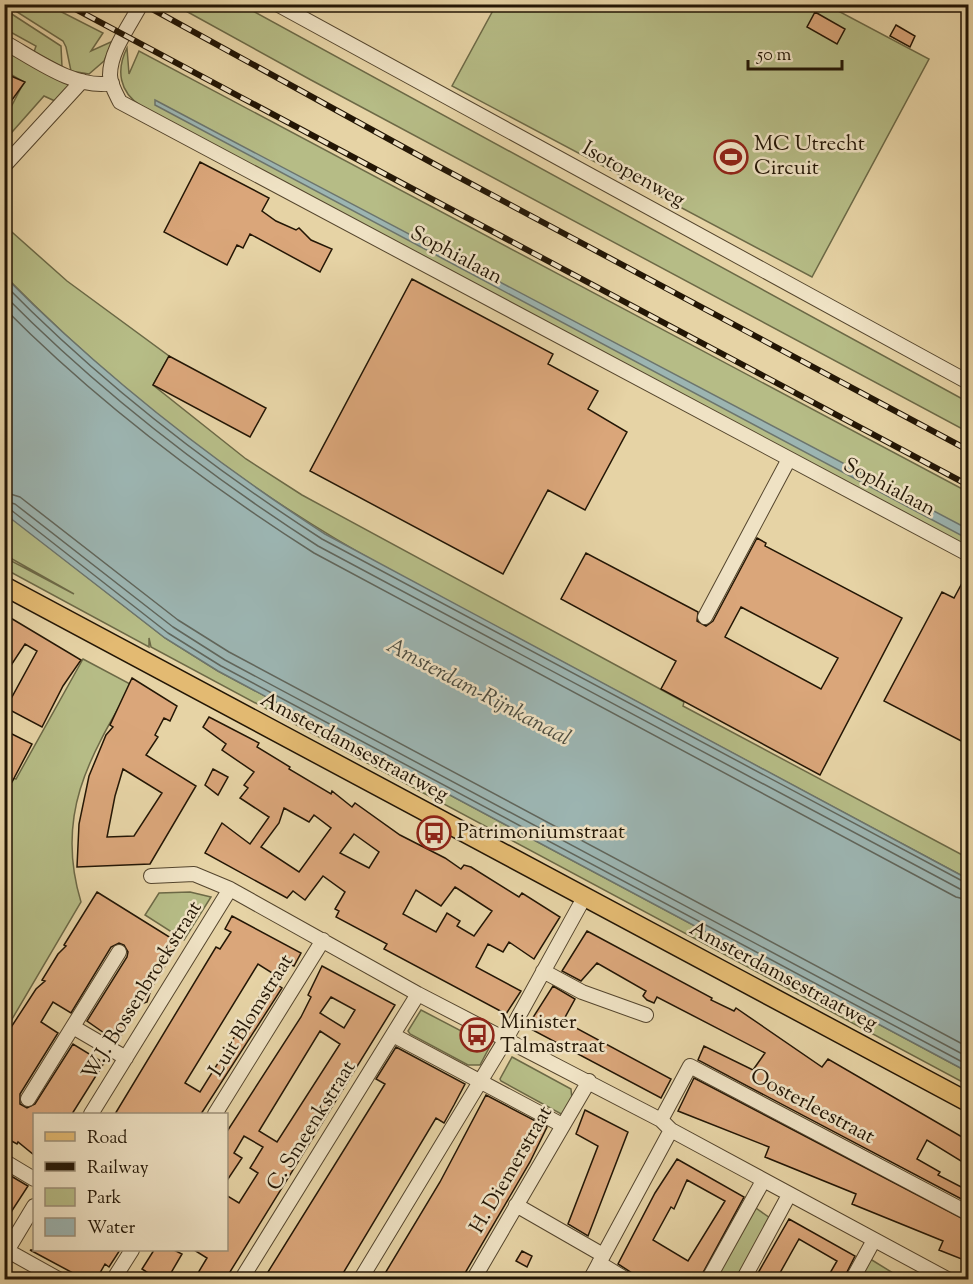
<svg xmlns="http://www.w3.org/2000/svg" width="973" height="1284" viewBox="0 0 973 1284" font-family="'Sorts Mill Goudy',serif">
	<rect width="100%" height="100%" fill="#e6d3a5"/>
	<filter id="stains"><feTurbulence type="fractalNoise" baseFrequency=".00333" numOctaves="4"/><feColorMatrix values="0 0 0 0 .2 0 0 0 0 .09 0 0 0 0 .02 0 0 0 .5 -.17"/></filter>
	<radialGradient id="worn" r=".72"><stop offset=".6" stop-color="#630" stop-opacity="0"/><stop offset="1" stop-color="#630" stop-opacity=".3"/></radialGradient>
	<path fill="#b6bc86" stroke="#6c6946" stroke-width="1.5" d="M6,5H48L103,33L91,51L113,41L104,61L89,74L71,71L66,47L63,41Z
		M175,5H242L968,402V432L311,80Z
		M496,5H827L929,59L812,277L452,86Z
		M4,9L61,46L62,67L34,52L36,46L5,29Z
		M5,48L69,83V87L55,101L44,96L5,140V104L11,107L24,82L5,71Z
		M127,48L129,74L139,51L968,492V547L141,106C119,92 116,70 127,48Z
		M4,225L67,281L169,356L153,385L246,459L302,495L684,702L683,706L968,858V879L381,565C242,488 116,389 5,276Z
		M5,513L165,638L218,671L968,1072V1085L151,647L149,638V647L5,569L4,557L74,594L5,555Z
		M83,659L132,685C88,759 55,816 81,902L5,1031V775L16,779Z
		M190,892L211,897L184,940L145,915L159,893Z
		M421,1010L490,1046L480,1065H468L410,1034L408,1031Z
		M512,1057L571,1089L572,1099L563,1115L501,1081L500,1079Z
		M753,1206L770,1218L736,1279L711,1280Z
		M867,1257L893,1273L890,1279L855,1280Z"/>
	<path fill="#9cb5b2" stroke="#6c756d" stroke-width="1.5" d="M155,100L968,529V539L155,105Z
		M4,276C102,374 209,459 325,534L968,879V1072L218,671L165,638L5,514Z"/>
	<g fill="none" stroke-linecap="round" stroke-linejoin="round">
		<path stroke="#60665c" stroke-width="1.5" d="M4,284C100,382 207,465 322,539L968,884
			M4,295C99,391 205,473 318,546L960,889L968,891
			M4,308C97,402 203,482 314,553L956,897L968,900
			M4,492L20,497L178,620L229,652L968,1047
			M4,501L15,504L173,627L225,660L968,1057
			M4,509L11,510L168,633L221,666L968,1065"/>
	</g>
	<path fill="#daa67a" stroke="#231605" stroke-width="1.5" fill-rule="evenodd" d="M815,12L845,29L837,44L807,27Z
		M896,25L915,36L910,47L890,36Z
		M4,73L25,82L4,111Z
		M200,162L269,198L262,211L276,221L296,230L299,228L311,240L332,249L320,272L250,234L243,248L237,245L227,265L164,232Z
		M412,279L553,354L548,364L598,391L588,409L627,432L585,510L548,490L503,574L310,471Z
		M169,356L266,408L250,437L153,385Z
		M757,538L766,543L765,546L902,618L820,775L661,689L676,661L561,599L586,553L698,612L697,621L706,626L713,621ZM741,607L838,658L821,689L725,637Z
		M969,570V745L884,701L942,592L954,598Z
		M4,614L81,660L63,686L42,727L6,708L37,651L25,644L4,676Z
		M132,678L177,706L170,721L164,718L155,735L158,737L146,755L196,786L150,864L77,867L79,824L89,776L106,735L113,727L110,725ZM123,769L162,793L134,836L107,837L115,796Z
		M209,717L259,743L257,747L290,767L289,769L331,794L332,791L352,807L355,803L400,835L445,858L461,869L464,865L471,867L519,897L522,893L560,917L534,959L509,942L503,952L488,944L476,967L521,991L506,1014L384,949L387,944L336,917L339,911L335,909L345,892L323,876L305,900L293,891L287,898L205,853L222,823L250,844L269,817L240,798L248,788L244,785L254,772L222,750L226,744L203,727ZM284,808L309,822L314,815L331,828L299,872L261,847L279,823ZM354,834L379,852L369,868L340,853ZM455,887L492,911L474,936L457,926L460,921L447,913L436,932L403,914L416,890L441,906Z
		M4,730L32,744L12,782L4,778Z
		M213,769L228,777L218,795L205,785Z
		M97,892L179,943L152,987L147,1002L141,1004L117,1042L87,1021L127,957L128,952L124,945L119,943L111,947L71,1013L53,1002L41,1022L58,1033L20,1094V1104L27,1108L35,1104L73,1044L104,1063L72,1114H34V1155L18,1142L17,1144L4,1137V1042L6,1035L36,989L45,981L42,980L58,954L66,946L64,945Z
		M232,916L301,953L294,966L289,964L280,978L258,964L185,1083L200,1092L270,980L282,988L201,1114H115L216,947L220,949L231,932L225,929Z
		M587,931L712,998L711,1000L734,1011L736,1008L822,1067L828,1059L969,1141V1166L927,1140L917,1159L940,1172L938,1175L969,1191V1203L698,1060L704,1046L753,1070L765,1053L657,997L654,1003L647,1000L643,996L646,991L597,963L581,981L562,971Z
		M322,966L395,1005L225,1280H208L198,1273L207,1258L194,1250H226V1195L239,1203L258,1173L250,1168L263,1147L244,1136L234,1153L242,1158L226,1182V1133L301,1017L311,997L308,995ZM331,997L355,1010L344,1028L320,1013ZM320,1031L340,1044L277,1142L259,1131Z
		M553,986L575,999L563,1021L671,1079L661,1098L527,1027Z
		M396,1047L465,1084L454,1105L444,1123L436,1118L339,1280H263L385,1084L376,1079Z
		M694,1078L969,1222V1262L939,1250L943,1241L852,1204L856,1194L765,1157L769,1147L678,1111Z
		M486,1095L547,1127L530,1162L461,1280H381L440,1182Z
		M585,1110L628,1132L588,1236L568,1224L598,1146L576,1134Z
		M677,1159L744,1197L699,1280H636L632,1273L618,1264L655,1193ZM687,1180L725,1201L688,1261L653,1240L671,1207L674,1209Z
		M11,1176L28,1186L4,1223V1177L8,1179Z
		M789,1219L855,1256L843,1280H826L837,1261L799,1239L776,1280H754Z
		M30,1250H120L109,1267L105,1264L96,1280H86Z
		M154,1250H174L182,1254L168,1278L159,1273L156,1278L142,1269Z
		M522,1251L532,1256L527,1267L516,1261Z"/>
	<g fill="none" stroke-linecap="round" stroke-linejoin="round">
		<defs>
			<path id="minor" d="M141,4C130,25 110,51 110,75C110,84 116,94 120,102L968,554
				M277,4L968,382
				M4,42C35,59 75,90 112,83
				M4,166L82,81
				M705,617L789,459
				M151,876L194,874L230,889L418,994L661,1120L671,1130L949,1280
				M543,971L582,992L646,1015
				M73,1027L126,1058
				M393,1035L562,1125
				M28,1099L119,952
				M91,1114L230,889
				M215,1114L323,940
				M661,1120L690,1066L968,1213
				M4,1161L34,1179
				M516,1205L603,1255
				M8,1251L60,1280
				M4,1256L34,1206
				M599,1263L627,1280
				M113,1280L132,1250
				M241,1280L418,994
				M360,1280L506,1039L585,896
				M473,1280L589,1081
				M590,1280L671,1130
				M708,1280L763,1181
				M743,1280L789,1195
				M852,1280L874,1240"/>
			<path id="major" d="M4,586L968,1102"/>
		</defs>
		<use href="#minor" stroke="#54452d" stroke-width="16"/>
		<use href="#major" stroke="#231605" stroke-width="21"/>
		<use href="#minor" stroke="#efe2c4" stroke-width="14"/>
		<use href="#major" stroke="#e3ba72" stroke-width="18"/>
		<defs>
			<path id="rail" d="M66,4L968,485
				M143,4L436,165L968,450"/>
		</defs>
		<use href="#rail" stroke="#231605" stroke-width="6"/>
		<use href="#rail" stroke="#efe2c4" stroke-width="4" stroke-dasharray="11" stroke-linecap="butt"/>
	</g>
	<defs>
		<symbol id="stadium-ring" viewBox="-11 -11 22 22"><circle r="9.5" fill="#efe2c4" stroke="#8f2418" stroke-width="1.5"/><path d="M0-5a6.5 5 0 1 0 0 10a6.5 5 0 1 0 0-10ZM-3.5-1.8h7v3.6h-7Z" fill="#8f2418"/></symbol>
		<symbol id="bus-ring" viewBox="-11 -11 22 22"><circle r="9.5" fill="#efe2c4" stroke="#8f2418" stroke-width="1.5"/><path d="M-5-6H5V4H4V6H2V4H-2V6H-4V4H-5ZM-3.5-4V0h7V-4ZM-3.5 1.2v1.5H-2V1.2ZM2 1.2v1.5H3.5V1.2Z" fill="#8f2418"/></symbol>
	</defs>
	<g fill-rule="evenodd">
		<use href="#stadium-ring" x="712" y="138" width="38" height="38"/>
		<use href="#bus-ring" x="415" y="814" width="38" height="38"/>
		<use href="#bus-ring" x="458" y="1016" width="38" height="38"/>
	</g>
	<g text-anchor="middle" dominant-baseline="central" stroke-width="5" stroke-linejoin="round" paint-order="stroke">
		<g font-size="21" fill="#231605" stroke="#efe2c4" text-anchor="start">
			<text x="754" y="145">MC Utrecht<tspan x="754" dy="24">Circuit</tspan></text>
			<text x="457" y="833">Patrimoniumstraat</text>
			<text x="500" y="1023">Minister<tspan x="500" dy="24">Talmastraat</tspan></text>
		</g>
		<g font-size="21" fill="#231605" stroke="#efe2c4">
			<text transform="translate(633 175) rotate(29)">Isotopenweg</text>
			<text transform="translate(456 256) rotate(28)">Sophialaan</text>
			<text transform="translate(889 488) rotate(28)">Sophialaan</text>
			<text transform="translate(354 748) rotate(28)">Amsterdamsestraatweg</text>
			<text transform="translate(783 977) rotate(28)">Amsterdamsestraatweg</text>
			<text transform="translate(143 991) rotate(-58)">W.J. Bossenbroekstraat</text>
			<text transform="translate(252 1016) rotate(-58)">Luit Blomstraat</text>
			<text transform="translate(812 1107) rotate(28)">Oosterleestraat</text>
			<text transform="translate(312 1126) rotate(-58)">C. Smeenkstraat</text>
			<text transform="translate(512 1170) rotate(-60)">H. Diemerstraat</text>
		</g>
		<g font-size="22" font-style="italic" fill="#4d4e42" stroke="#efe2c4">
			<text transform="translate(478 693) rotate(28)">Amsterdam-Rijnkanaal</text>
		</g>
	</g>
	<rect width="973" height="1284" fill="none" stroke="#e6d3a5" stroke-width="24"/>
	<rect x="6" y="6" width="961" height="1272" fill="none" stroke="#231605" stroke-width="3"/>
	<rect x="12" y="12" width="949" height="1260" fill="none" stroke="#231605" stroke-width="1.5"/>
	<rect x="33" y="1113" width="195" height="138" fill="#efe2c4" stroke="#9d9078" stroke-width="1.5"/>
	<rect x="45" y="1132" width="30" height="9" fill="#e3ba72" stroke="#9d9078" stroke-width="1.5"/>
	<text x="87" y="1143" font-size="18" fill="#231605">Road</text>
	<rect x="45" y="1162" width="30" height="9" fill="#231605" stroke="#9d9078" stroke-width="1.5"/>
	<text x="87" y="1173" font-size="18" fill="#231605">Railway</text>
	<rect x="45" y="1188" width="30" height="18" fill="#b6bc86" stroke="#9d9078" stroke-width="1.5"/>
	<text x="87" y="1203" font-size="18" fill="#231605">Park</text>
	<rect x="45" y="1218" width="30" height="18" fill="#9cb5b2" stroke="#9d9078" stroke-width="1.5"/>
	<text x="87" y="1233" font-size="18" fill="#231605">Water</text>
	<path d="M748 60v9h94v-9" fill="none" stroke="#231605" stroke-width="3"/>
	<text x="757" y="60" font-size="18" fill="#231605" stroke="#efe2c4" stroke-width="4.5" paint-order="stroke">50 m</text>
	<rect width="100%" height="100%" filter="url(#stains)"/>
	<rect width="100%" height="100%" fill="url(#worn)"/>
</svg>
